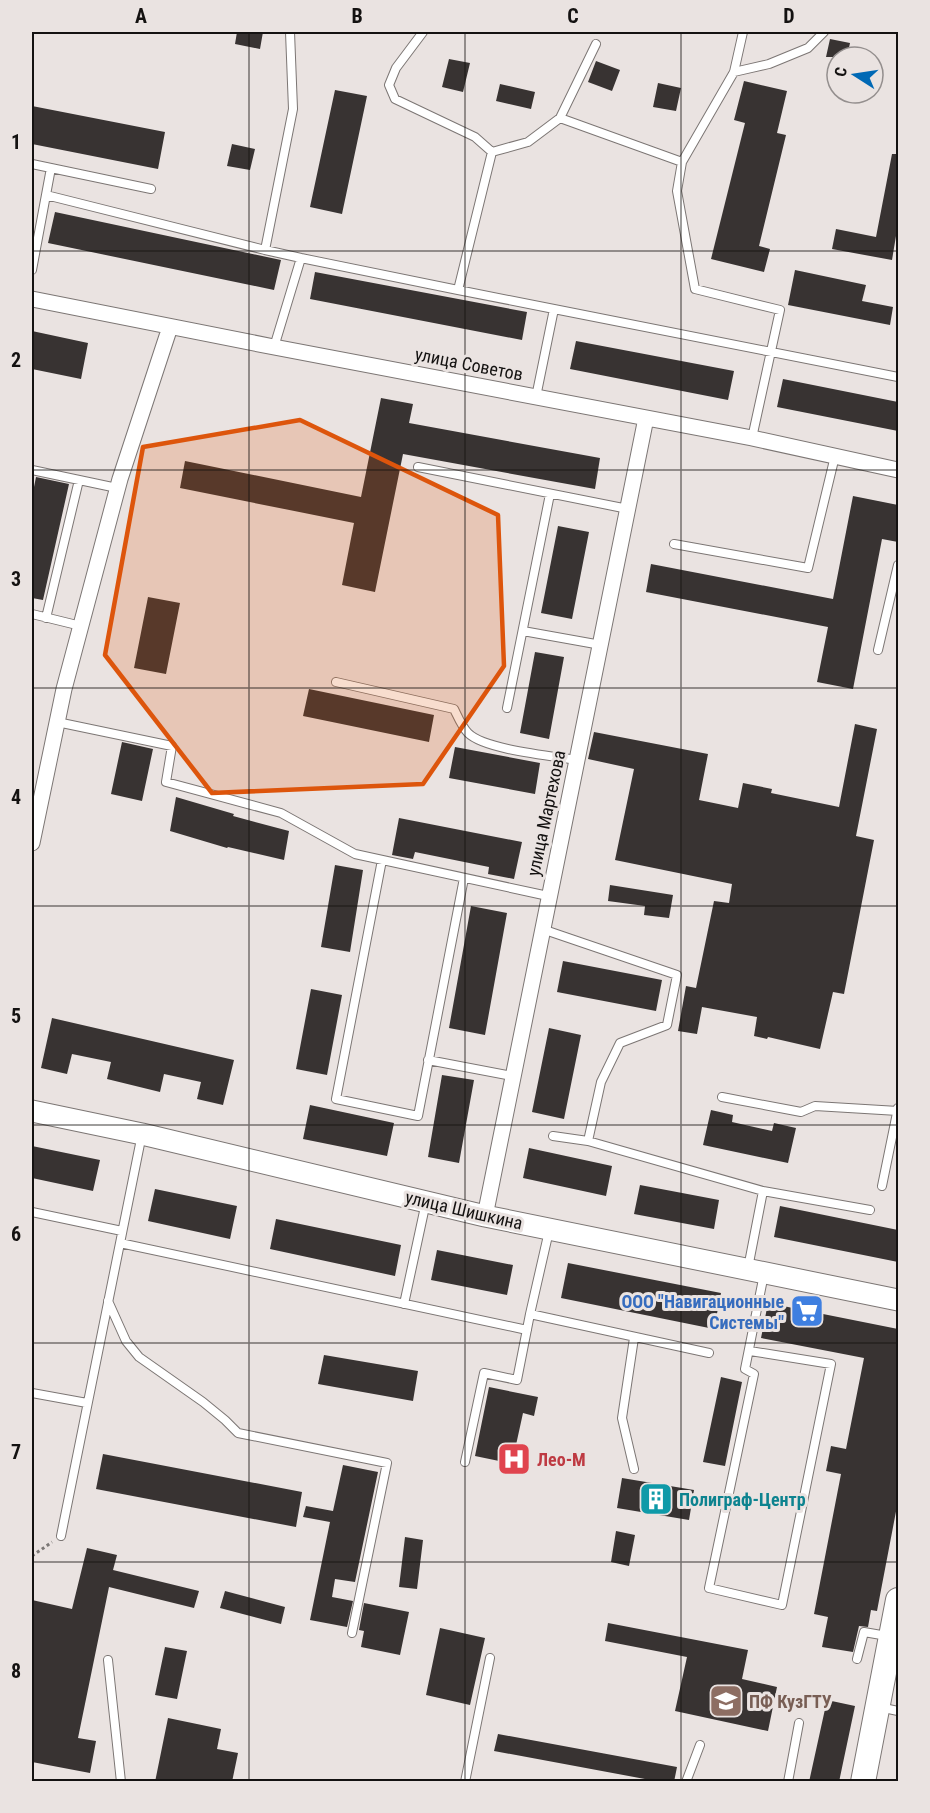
<svg xmlns="http://www.w3.org/2000/svg" width="930" height="1813" viewBox="0 0 930 1813" font-family="'Roboto Condensed',sans-serif">
	<rect width="100%" height="100%" fill="#eae3e1"/>
	<path fill="#383332" d="M237,32H263L260,49L235,44Z
		M830,39L850,43L847,57H826Z
		M449,59L470,63L463,92L442,87Z
		M596,61L620,70L612,91L588,82Z
		M744,81L787,91L777,133L786,135L759,246L770,249L764,272L711,259L745,123L734,120Z
		M658,83L681,88L676,111L653,107Z
		M500,84L535,92L531,109L496,101Z
		M335,90L367,96L342,214L310,207Z
		M32,106L165,132L158,169L32,144Z
		M232,144L255,149L250,170L227,166Z
		M892,154H898V224L892,260L832,249L836,229L876,237Z
		M55,212L281,260L274,290L48,243Z
		M795,270L866,285L862,301L893,307L890,325L788,305Z
		M315,272L527,312L522,340L310,299Z
		M32,331L88,343L81,379L32,369Z
		M576,341L734,371L728,400L570,369Z
		M783,379L898,402V431L777,407Z
		M381,398L413,404L409,423L600,458L595,489L403,454L375,592L342,585L354,523L180,488L185,461L361,497Z
		M36,477L69,484L43,600L32,598V497Z
		M853,496L898,505V542L882,539L853,689L817,682L828,627L646,592L651,564L833,599Z
		M558,526L589,532L572,619L541,613Z
		M148,597L180,603L166,674L134,668Z
		M535,652L564,657L549,739L520,733Z
		M309,689L434,715L429,742L303,716Z
		M855,724L877,729L856,836L874,840L844,994L833,992L820,1049L768,1037L767,1039L754,1036L757,1017L702,1007L697,1034L678,1031L686,986L696,988L714,901L729,903L732,884L615,860L634,769L588,759L594,732L708,754L699,800L738,808L743,783L772,789L771,793L839,807Z
		M122,742L153,749L142,801L111,794Z
		M455,747L540,763L535,794L449,778Z
		M176,797L234,814L233,816L289,831L284,860L228,847L227,848L170,831Z
		M399,818L522,842L514,879L488,874L489,867L415,852L413,859L392,855Z
		M335,865L363,870L350,952L321,947Z
		M610,885L673,895L669,918L644,915L645,906L608,901Z
		M471,906L507,913L485,1035L449,1028Z
		M563,961L662,980L656,1011L557,992Z
		M311,989L342,995L327,1075L296,1069Z
		M52,1018L234,1060L223,1105L197,1099L201,1082L164,1074L160,1092L107,1079L111,1062L72,1054L67,1074L41,1068Z
		M549,1028L581,1035L564,1119L532,1112Z
		M442,1075L474,1080L459,1163L428,1157Z
		M310,1105L394,1123L387,1156L303,1139Z
		M711,1110L733,1115L732,1122L772,1131L774,1123L796,1128L788,1163L703,1145Z
		M32,1146L100,1160L93,1191L32,1178Z
		M529,1148L612,1166L606,1196L523,1178Z
		M640,1185L719,1200L714,1229L634,1214Z
		M155,1189L237,1206L230,1239L148,1221Z
		M780,1206L898,1230V1262L774,1237Z
		M276,1219L401,1245L395,1276L270,1249Z
		M437,1250L513,1265L507,1295L431,1280Z
		M568,1263L721,1293L714,1329L561,1298Z
		M768,1303L898,1329V1501L877,1611L871,1610L868,1627L859,1626L853,1652L822,1647L828,1617L814,1614L841,1474L826,1471L831,1446L846,1449L864,1358L761,1338Z
		M324,1355L418,1371L413,1401L318,1384Z
		M721,1377L742,1382L725,1466L703,1462Z
		M489,1387L538,1397L534,1416L523,1413L516,1445L527,1447L523,1466L475,1456Z
		M103,1454L302,1492L296,1527L96,1489Z
		M343,1465L378,1472L355,1582L335,1579L332,1597L353,1601L347,1627L310,1620L330,1522L303,1517L306,1506L333,1511Z
		M622,1478L694,1490L689,1520L617,1508Z
		M616,1531L635,1535L629,1566L611,1562Z
		M405,1537L423,1540L417,1589L399,1587Z
		M87,1548L117,1555L113,1570L199,1591L194,1608L109,1587L78,1738L96,1741L90,1773L32,1762V1600L72,1609Z
		M225,1591L285,1607L281,1624L220,1608Z
		M364,1603L409,1612L400,1655L361,1647L364,1631L359,1630Z
		M608,1623L748,1650L742,1679L777,1687L768,1731L675,1711L687,1657L605,1641Z
		M440,1628L485,1638L470,1705L426,1695Z
		M165,1647L187,1651L177,1699L155,1695Z
		M827,1700L855,1706L839,1782H809Z
		M168,1718L221,1729L217,1749L238,1753L232,1782H155Z
		M498,1734L677,1767L674,1782H661L494,1751Z"/>
	<g fill="none" stroke-linecap="round" stroke-linejoin="round">
		<defs>
			<path id="lane" d="M423,32L396,68L389,85L395,99L475,137L492,152L458,290L554,309L536,397
				M743,32L734,72L682,162L677,191L695,289L780,310L752,438
				M734,72L769,64L808,48L824,32
				M560,118L682,162
				M492,152L528,142L560,118L596,44
				M32,164L51,168L32,270
				M51,168L151,189
				M46,195L265,250
				M301,258L458,290
				M554,309L898,377
				M274,347L301,258L265,250L293,109L290,32
				M418,467L628,509
				M32,470L117,488
				M674,544L808,568L835,456
				M32,614L81,626
				M46,618L79,480
				M523,631L601,645
				M878,650L898,565
				M336,682L454,709C458,717 462,727 468,733C485,750 553,756 578,760
				M507,708L550,494
				M57,722L172,746L166,782L281,813L355,854L548,896
				M382,860L336,1099L418,1116L464,878
				M542,929L677,975L667,1025L620,1043L601,1082L588,1141
				M428,1060L512,1076
				M722,1097L801,1112L815,1106L898,1111
				M553,1136L588,1141L763,1191L870,1210
				M882,1186L898,1108
				M32,1212L122,1231
				M549,1231L530,1314L709,1353
				M120,1243L527,1330
				M748,1268L763,1191
				M108,1301L126,1341L139,1357L203,1402L225,1420L238,1433L387,1463L352,1633
				M404,1304L426,1202
				M634,1338L622,1418L634,1469
				M750,1351L831,1364L782,1605L709,1588L754,1374L745,1369L764,1274
				M32,1393L87,1403
				M465,1462L484,1373L517,1380L530,1314
				M61,1536L142,1134
				M857,1659L864,1632L887,1636
				M108,1660L121,1782
				M879,1707L898,1711
				M465,1782L490,1658
				M686,1782L700,1745
				M788,1782L799,1723"/>
			<path id="street" d="M32,299L274,347L752,438L898,470
				M32,843L64,689L120,479L170,327
				M485,1216C538,950 593,684 646,418"/>
			<path id="secondary" d="M32,1111L142,1134L485,1216L898,1300"/>
			<path id="primary" d="M863,1782L898,1600"/>
		</defs>
		<use href="#lane" stroke="#7c7674" stroke-width="10"/>
		<use href="#street" stroke="#7c7674" stroke-width="17"/>
		<use href="#secondary" stroke="#7c7674" stroke-width="23"/>
		<use href="#primary" stroke="#7c7674" stroke-width="26"/>
		<path stroke="#7b7775" stroke-width="3" stroke-dasharray="3 3" stroke-linecap="butt" d="M32,1556L52,1542"/>
		<use href="#lane" stroke="#fff" stroke-width="8"/>
		<use href="#street" stroke="#fff" stroke-width="15"/>
		<use href="#secondary" stroke="#fff" stroke-width="21"/>
		<use href="#primary" stroke="#fff" stroke-width="24"/>
	</g>
	<path fill="#dd550c" fill-opacity="0.2" stroke="#dd550c" stroke-width="4.5" stroke-linejoin="round" d="M300,420L498,515L504,666L423,784L212,793L105,655L143,447Z"/>
	<path fill="none" stroke="#141211" stroke-width="1.5" stroke-opacity="0.55" d="M249,32V1782M465,32V1782M681,32V1782M32,251H898M32,470H898M32,688H898M32,906H898M32,1125H898M32,1343H898M32,1562H898"/>
	<defs>
		<symbol id="supermarket-square" viewBox="-11 -11 22 22"><rect x="-9" y="-9" width="18" height="18" rx="4" fill="#3f7fe0" stroke="#eae3e1"/><path d="M-6-5.5h2.5l.6 2H6L4.5 2H-2.5L-4.4-4H-6ZM-1.5 3.2a1.3 1.3 0 1 0 .1 0ZM3 3.2a1.3 1.3 0 1 0 .1 0Z" fill="#fff"/></symbol>
		<symbol id="hospital-square" viewBox="-11 -11 22 22"><rect x="-9" y="-9" width="18" height="18" rx="4" fill="#e0444e" stroke="#eae3e1"/><path d="M-5-5h3v3.5h4V-5h3V5h-3V1.5h-4V5h-3Z" fill="#fff"/></symbol>
		<symbol id="building-square" viewBox="-11 -11 22 22"><rect x="-9" y="-9" width="18" height="18" rx="4" fill="#0f9aa8" stroke="#eae3e1"/><path d="M-4-6H4V6H1V3H-1V6H-4ZM-2.5-4.3h1.7v1.8h-1.7ZM.8-4.3h1.7v1.8H.8ZM-2.5-1h1.7V.8h-1.7ZM.8-1h1.7V.8H.8Z" fill="#fff"/></symbol>
		<symbol id="university-square" viewBox="-11 -11 22 22"><rect x="-9" y="-9" width="18" height="18" rx="4" fill="#8d6e63" stroke="#eae3e1"/><path d="M0-5L7-2L0 1L-7-2ZM-4 1L0 2.5L4 1V4Q0 6-4 4Z" fill="#fff"/></symbol>
	</defs>
	<g fill-rule="evenodd">
		<use href="#supermarket-square" x="788" y="1292" width="38" height="38"/>
		<use href="#hospital-square" x="495" y="1440" width="38" height="38"/>
		<use href="#building-square" x="637" y="1480" width="38" height="38"/>
		<use href="#university-square" x="707" y="1682" width="38" height="38"/>
	</g>
	<g text-anchor="middle" dominant-baseline="central" stroke-width="6" stroke-linejoin="round" paint-order="stroke">
		<g font-size="18" fill="#141211" stroke="#eae3e1">
			<text transform="translate(469 364) rotate(11)">улица Советов</text>
			<text transform="translate(546 813) rotate(-78)">улица Мартехова</text>
			<text transform="translate(464 1210) rotate(13)">улица Шишкина</text>
		</g>
		<g font-size="18" font-weight="bold" fill="#366cbe" stroke="#eae3e1" text-anchor="end">
			<text x="784" y="1301">ООО "Навигационные<tspan x="784" dy="21">Системы"</tspan></text>
		</g>
		<g font-size="18" font-weight="bold" fill="#be3a42" stroke="#eae3e1" text-anchor="start">
			<text x="537" y="1459">Лео-М</text>
		</g>
		<g font-size="18" font-weight="bold" fill="#0d838f" stroke="#eae3e1" text-anchor="start">
			<text x="679" y="1499">Полиграф-Центр</text>
		</g>
		<g font-size="18" font-weight="bold" fill="#785e54" stroke="#eae3e1" text-anchor="start">
			<text x="749" y="1701">ПФ КузГТУ</text>
		</g>
	</g>
	<rect width="930" height="1813" fill="none" stroke="#eae3e1" stroke-width="66"/>
	<g transform="translate(855 75) rotate(282)"><circle r="28" fill="#eae3e1" stroke="#948f8e" stroke-width="1.5"/>
	<path d="M0-4.5L10 22L0 15L-10 22Z" fill="#0069b5"/>
	<text y="-9" font-size="16" font-weight="bold" text-anchor="middle" fill="#141211">С</text>
	</g>
	<rect x="33" y="33" width="864" height="1747" fill="none" stroke="#141211" stroke-width="2"/>
	<g font-size="20" text-anchor="middle" font-weight="bold" fill="#141211">
		<text x="141" y="23">A</text>
		<text x="357" y="23">B</text>
		<text x="573" y="23">C</text>
		<text x="789" y="23">D</text>
		<text x="16" y="149">1</text>
		<text x="16" y="367">2</text>
		<text x="16" y="586">3</text>
		<text x="16" y="804">4</text>
		<text x="16" y="1023">5</text>
		<text x="16" y="1241">6</text>
		<text x="16" y="1459">7</text>
		<text x="16" y="1678">8</text>
	</g>
</svg>
